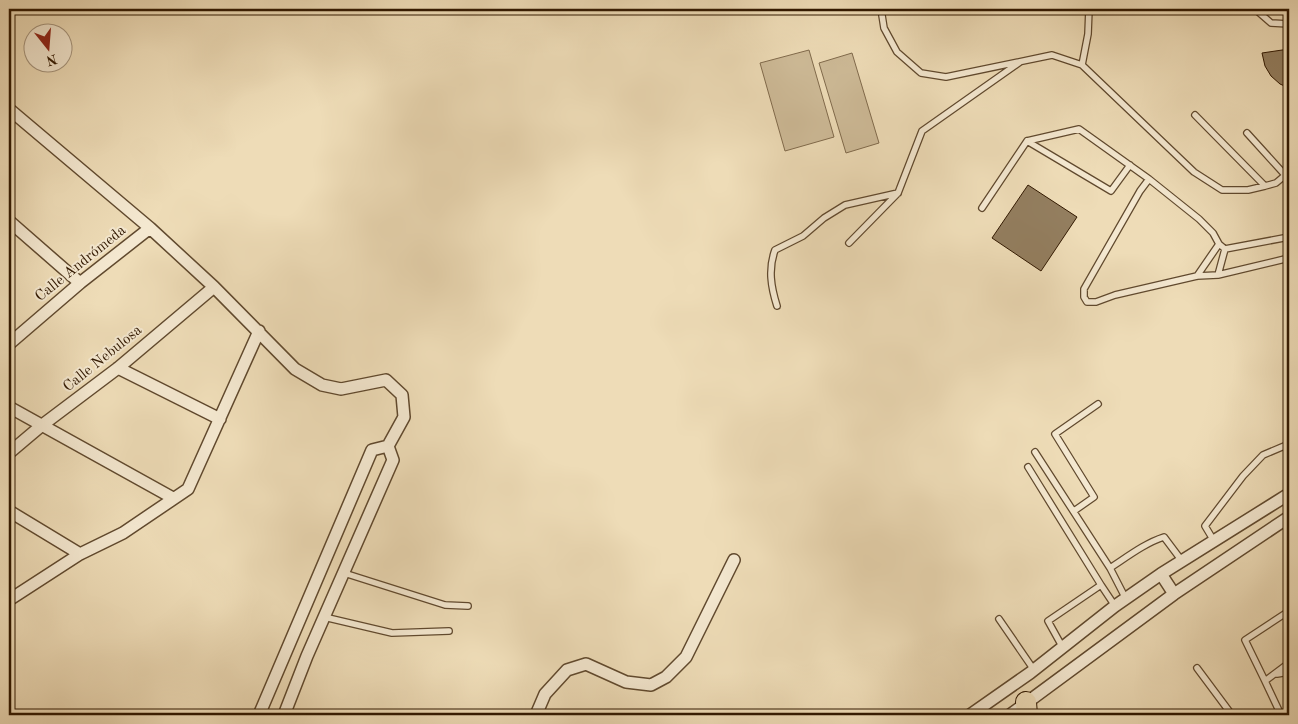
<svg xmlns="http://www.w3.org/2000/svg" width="1298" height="724" viewBox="0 0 1298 724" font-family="'Old Standard TT',serif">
	<rect width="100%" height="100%" fill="#eedcb7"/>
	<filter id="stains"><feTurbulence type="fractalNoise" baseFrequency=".004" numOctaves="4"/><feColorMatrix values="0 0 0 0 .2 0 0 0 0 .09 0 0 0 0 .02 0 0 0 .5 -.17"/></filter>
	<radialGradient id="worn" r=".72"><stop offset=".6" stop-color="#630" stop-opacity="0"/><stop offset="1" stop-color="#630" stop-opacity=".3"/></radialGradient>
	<path fill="#cebb98" stroke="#806a4c" d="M809,50L834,137L785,151L760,63Z
		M852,53L879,143L846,153L819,63Z"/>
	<path fill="#937e5f" stroke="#311800" d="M1289,49V88L1280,84L1271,76L1265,66L1262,53Z
		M1028,185L1077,217L1041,271L992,238Z"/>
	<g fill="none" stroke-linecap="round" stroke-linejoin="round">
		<defs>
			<path id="lane" d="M881,9L884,28L897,52L921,73L946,77L1052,55L1082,65
				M1089,9L1088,34L1082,65L1194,172L1222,190H1248L1265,186L1276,183L1289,172
				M1255,9L1271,23L1289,24
				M1195,115L1265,186
				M1247,133L1286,176
				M1027,141L1111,191L1130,165
				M982,208L1027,141L1079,129L1149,179
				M1289,237L1225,249L1219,244L1213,233L1199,219L1149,179L1140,191L1084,289V297L1087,302H1096L1115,295L1197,276L1218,275L1289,258
				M849,243L898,193L922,131L1020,62
				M1218,275L1225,249
				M1197,276L1219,244
				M777,306C771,287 768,269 775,250L803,236L824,218L845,205L898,193
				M1035,452L1110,568
				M1028,467L1101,585
				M1074,511L1094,497L1055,434L1098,404
				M1214,541L1205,526L1243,476L1263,455L1289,444
				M344,573L445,605L468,606
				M1126,599L1110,568C1127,557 1145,543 1164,537L1182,561
				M324,617L392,633L449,631
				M999,619L1034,670
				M1063,648L1048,621L1101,585L1115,606
				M1197,668L1232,715
				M1277,674L1289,672
				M1265,681L1245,640L1289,611
				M1281,715L1265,681L1289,663"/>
			<path id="street" d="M9,109L150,228L214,287L295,369L322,385L341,389L386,380L402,395L404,417L388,446L372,450L259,715
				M9,221L80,283
				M9,344L80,283L150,228
				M118,368L220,419
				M9,407L173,498
				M9,453L41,426L118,368L214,287
				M9,511L80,554
				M1161,574L1174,594
				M9,600L80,554L123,533L188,489L259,331
				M284,715L307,656L393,460L388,446
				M536,715L545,694L567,670L586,664L626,682L651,685L666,677L686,657L734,560
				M970,715L1030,673L1115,606L1161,574L1289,494
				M1010,715L1174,594L1289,517"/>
			<path id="highway" d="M1026,702L1027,715"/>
		</defs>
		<use href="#lane" stroke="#60492e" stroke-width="8"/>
		<use href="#street" stroke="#60492e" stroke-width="14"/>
		<use href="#highway" stroke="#311800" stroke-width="22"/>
		<use href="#lane" stroke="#f4e8d0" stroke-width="5.5"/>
		<use href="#street" stroke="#f4e8d0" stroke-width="11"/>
		<use href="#highway" stroke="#eedcb7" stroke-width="20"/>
	</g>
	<g text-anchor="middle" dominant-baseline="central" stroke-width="4" stroke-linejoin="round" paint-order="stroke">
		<g font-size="15" fill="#311800" stroke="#f4e8d0">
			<text transform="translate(81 264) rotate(-39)">Calle Andrómeda</text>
			<text transform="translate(103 359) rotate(-39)">Calle Nebulosa</text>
		</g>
	</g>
	<rect width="1298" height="724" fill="none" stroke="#eedcb7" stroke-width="30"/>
	<rect x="10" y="10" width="1278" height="704" fill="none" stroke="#311800" stroke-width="2.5"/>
	<rect x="15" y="15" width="1268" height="694" fill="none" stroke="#311800"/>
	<g transform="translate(48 48) rotate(163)"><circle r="24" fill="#f4e8d0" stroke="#a6957d"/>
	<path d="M0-4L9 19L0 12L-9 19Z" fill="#8f2418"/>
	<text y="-8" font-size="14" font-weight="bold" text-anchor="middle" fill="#311800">N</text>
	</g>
	<rect width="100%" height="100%" filter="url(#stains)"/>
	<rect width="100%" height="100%" fill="url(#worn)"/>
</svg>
